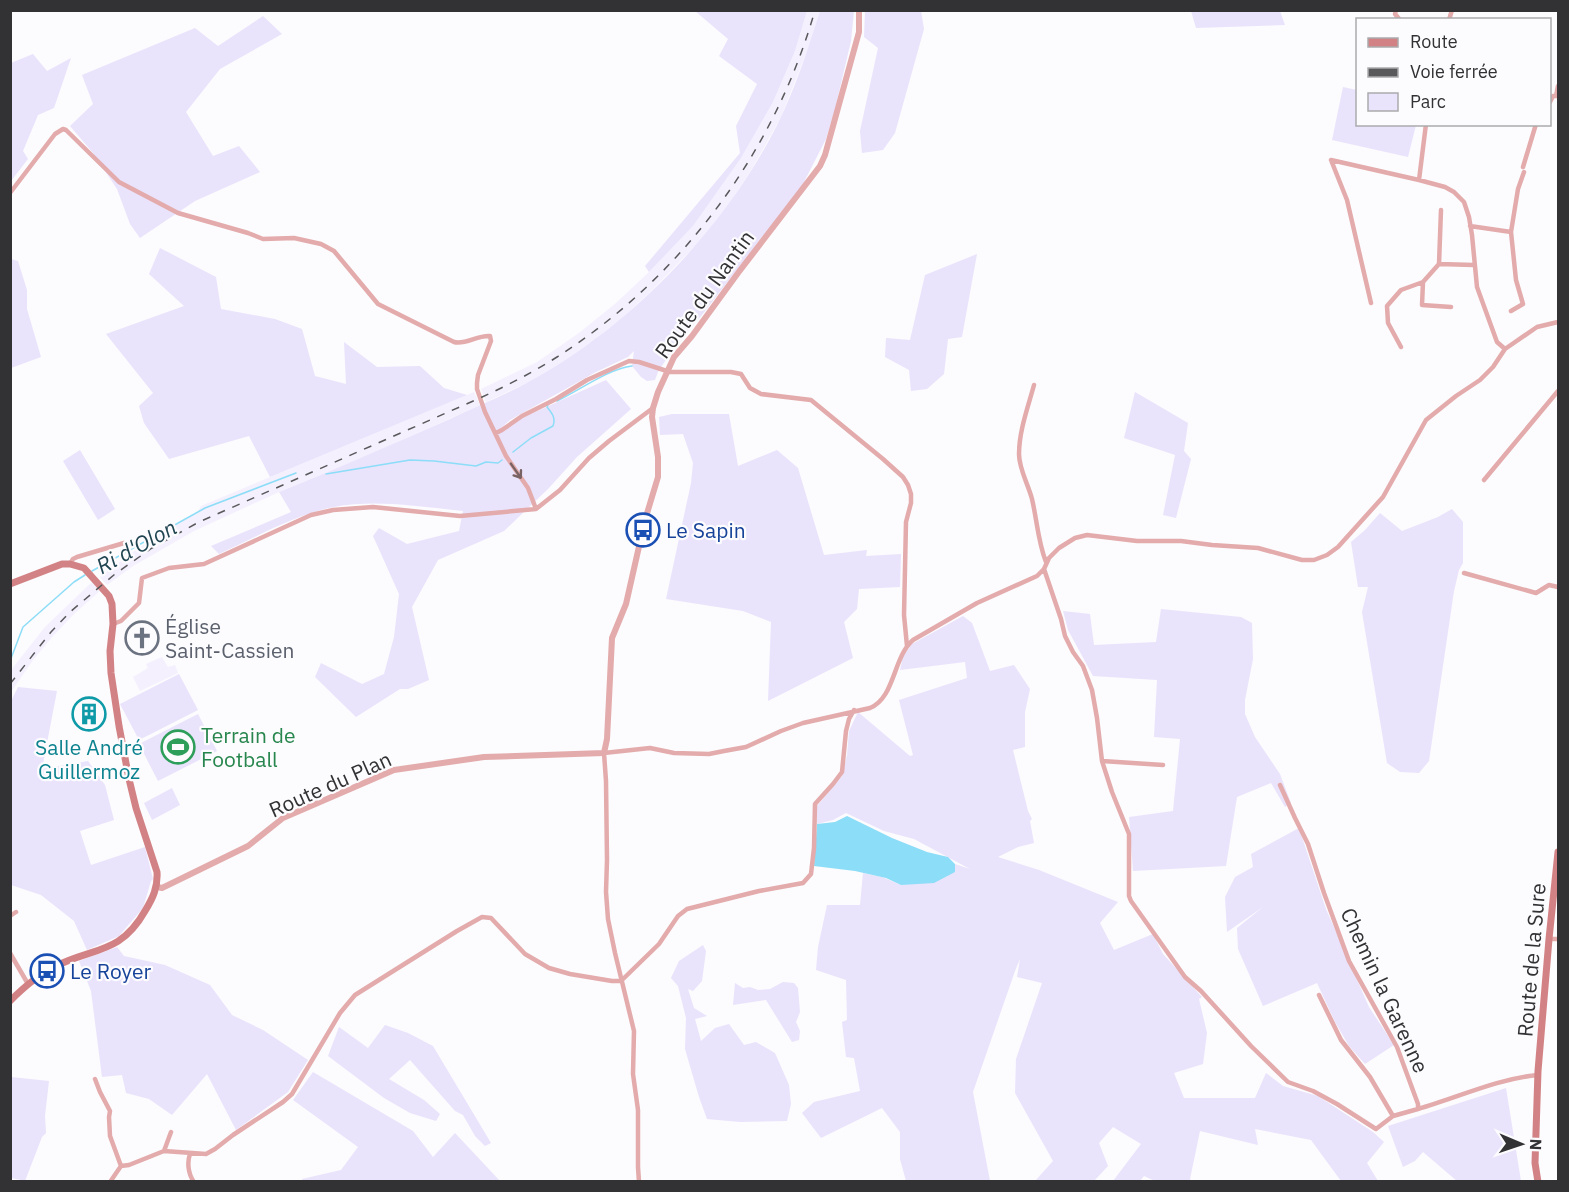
<svg xmlns="http://www.w3.org/2000/svg" width="1569" height="1192" viewBox="0 0 1569 1192" font-family="'IBM Plex Sans',sans-serif">
	<rect width="100%" height="100%" fill="#fcfbfe"/>
	<path fill="#f4f0fe" d="M807,11H820L811,41L781,117L753,167L729,204L701,240L648,294L625,315L594,340L562,362L531,381L486,402L481,389L537,362L579,333L616,303L649,272L693,226L741,158L773,102L795,51Z
		M474,392L480,405L378,451L279,492L194,531L133,566L107,585L100,577L130,554L163,532L197,513L201,506Z
		M92,582L100,591L75,613L53,636L33,660L11,692V670L45,627Z
		M162,657L168,667L175,665L178,673L140,691L133,677L148,668L146,664Z"/>
	<path fill="#eae3fc" d="M695,11H807L795,51L773,102L741,158L693,226L649,272L645,266L740,153L736,126L757,84L719,56L728,39Z
		M820,11H854L851,41L835,109L826,139L803,184L702,315L675,346L658,372L655,380L647,381L641,377L632,366L634,351L628,357L596,372L510,420L502,427L606,380L631,409L577,457L548,489L504,531L438,560L412,607L429,680L408,689H400L356,717L315,677L321,663L362,684L384,674L394,637L399,594L373,536L379,528L407,544L459,531L463,511C421,507 376,499 334,507C296,514 254,538 219,554L211,546L291,512L279,492C336,469 393,444 450,419C477,406 506,395 532,380C635,323 730,223 781,117C797,83 809,46 820,11Z
		M865,11H921L924,29L895,133L883,150L862,153L860,131L878,48L864,37Z
		M1191,11H1280L1285,25L1196,28Z
		M263,16L282,34L220,69L186,112L213,156L239,146L260,172L195,201L140,238L130,224L117,189L93,153L70,126L93,104L82,75L195,28L218,46Z
		M33,54L47,71L71,58L54,108L38,115L23,151L28,159L11,181V63Z
		M1343,87L1357,90L1358,124L1416,125L1408,157L1332,140Z
		M160,248L216,277L221,309L275,319L302,329L315,376L346,384L344,342L377,367L420,366L444,388L467,395L270,477L249,436L169,459L144,423L139,406L153,393L106,334L184,306L149,274Z
		M977,254L962,337L948,339L944,374L927,389L911,391L909,370L885,357L886,338L910,340L925,275Z
		M11,259L18,261L27,290V309L41,357L11,368Z
		M1135,392L1188,423L1184,451L1191,459L1176,518L1163,515L1175,455L1124,438Z
		M672,414H729L738,466L777,450L798,468L824,555L867,550L866,556L901,554L900,587L859,589L857,609L844,622L853,658L768,701L771,622L743,611L666,599L691,483L693,463L683,434L660,435L659,417Z
		M80,450L115,509L98,520L63,461Z
		M1452,509L1463,522V563L1459,570L1454,591L1429,761L1419,773L1400,772L1387,763L1362,612L1368,587H1358L1351,542L1365,530L1380,513L1402,531L1438,517Z
		M1161,609L1241,617L1252,623L1253,659L1245,700V714L1255,737L1280,774L1291,803L1285,807L1271,783L1237,797L1226,866L1133,871L1129,817L1173,811L1180,739L1154,737L1157,680L1093,676L1068,630L1063,611L1090,614L1094,645L1156,642Z
		M963,616L972,623L990,671L1014,665L1030,689L1025,712V747L1013,750L1028,811L1032,819L1030,821L1034,843L1018,847L998,857L1039,870L1118,902L1100,923L1114,950L1153,934L1163,954L1202,997L1199,999L1207,1033L1203,1064L1174,1073L1184,1098H1255L1266,1073L1283,1086L1318,1096L1373,1132L1384,1142L1367,1163L1378,1181H1341L1311,1140L1255,1129L1258,1145L1200,1131L1190,1179L1191,1181H1155L1144,1176L1140,1181H1113L1141,1144L1113,1127L1099,1143L1108,1166L1094,1181H1035L1053,1161L1015,1093L1016,1059L1042,983L1017,977L1020,959L1015,971L973,1092L990,1181H906L900,1159V1132L882,1108L821,1138L802,1113L814,1102L860,1091L854,1058L846,1057L842,1022L847,1020L846,980L816,970L818,947L827,905H860L863,873L882,877L901,885L955,872V864L970,869L914,839L884,831L846,813L833,820L817,824V806L842,776L847,755L849,731L858,712L910,756L913,755L899,700L967,678L965,662L900,670L903,656L912,644Z
		M179,674L198,710L139,740L120,704Z
		M18,687L57,691L42,769L88,761L105,785L114,820L80,831L91,865L145,847L153,879L151,881L143,908L119,936L87,950L74,921L41,895L11,885L10,703Z
		M198,714L217,751L158,781L139,744Z
		M172,788L180,805L152,820L144,803Z
		M1299,828L1326,909L1369,1007L1394,1045L1365,1064L1349,1046L1335,1022L1317,983L1263,1006L1238,949L1237,928L1263,907L1227,932L1225,897L1235,877L1253,867L1251,854Z
		M703,945L706,951L702,981L693,991L688,989L694,1008L707,1016L695,1019L701,1041L715,1028L729,1024L744,1045L756,1042L775,1053L789,1085L791,1104L787,1121L740,1122L707,1119L699,1097L685,1049L686,1018L678,986L671,978L679,961Z
		M117,947L124,956L165,965L210,985L232,1015L263,1030L308,1060L288,1092L236,1130L207,1074L172,1115L149,1099L126,1093L122,1075L102,1077L91,991L79,961Z
		M783,982L794,983L798,988L800,1012L796,1022L800,1031L799,1040L792,1042L766,1000L733,1005L735,983L743,988L750,987L758,990L770,989Z
		M385,1025L408,1033L433,1046L491,1143L485,1146L475,1136L463,1115L455,1111L410,1060L389,1079L424,1100L440,1114L436,1121L410,1113L384,1098L328,1056L339,1027L368,1048Z
		M313,1072L413,1131L433,1157L455,1133L500,1181H303L302,1179L341,1170L358,1147L293,1100Z
		M11,1077L49,1081L45,1116L46,1133L42,1137L25,1181L11,1178Z
		M1506,1088L1521,1181H1457L1423,1152L1415,1161L1403,1167L1388,1126Z"/>
	<path fill="#8cddf7" d="M847,816L892,838L927,852L948,857L955,864V872L934,883L901,885L886,878L855,871L814,866L817,824L835,822Z"/>
	<g fill="none" stroke-linecap="round" stroke-linejoin="round">
		<path stroke="#8cddf7" stroke-width="1.5" d="M557,401C580,390 608,369 632,366
			M513,452L531,438L553,426C556,418 552,413 547,407L548,405
			M326,474L410,460L434,461L476,466L486,462L498,463L502,460
			M92,571L205,508L296,473
			M10,661L23,627L74,582L85,575"/>
		<path stroke="#e3abab" stroke-width="4.5" d="M1396,10L1395,14L1400,20
			M1449,20L1452,10
			M1556,96L1558,86
			M1550,102L1553,96H1558
			M1331,160L1419,180L1445,187L1454,192L1464,202L1469,217L1472,235L1477,287L1497,342L1505,349
			M1331,160L1347,200L1371,303
			M1523,167L1536,124
			M1419,180L1426,124
			M10,193L55,134L63,129L66,130L119,182L178,213L248,233L263,239L294,238L321,244L334,251L378,304L454,342C466,345 477,335 490,336L491,341L478,375L477,383V389L485,412L506,456L528,488L536,509
			M1441,210L1439,264L1474,265
			M1470,226L1511,232L1518,189L1524,172
			M1511,232L1516,280L1523,304L1511,311
			M1439,264L1423,282L1422,305L1451,307
			M1401,347L1388,323L1387,306L1401,290L1423,282
			M1034,385C1028,407 1019,431 1019,454C1019,469 1028,484 1032,499C1037,520 1038,542 1046,562
			M496,433L502,430L522,416L556,399L587,380L629,361L639,362L670,372H731L741,374L750,388L761,394L811,400L883,459L903,477L908,485L911,494V503L906,522L904,615L907,646
			M1484,480L1558,391
			M70,564L73,559L77,557L124,543
			M1044,569L1061,619L1065,636L1073,652L1083,666L1092,690L1097,718L1102,761L1112,792L1129,834V896L1131,901L1185,977L1201,991L1251,1046L1288,1082L1313,1091L1337,1104L1376,1129L1393,1116L1418,1109V1104L1397,1047L1349,961L1324,893L1308,844L1295,818L1280,785
			M1464,573L1536,593L1549,585L1558,587
			M113,624L121,621L139,603L142,578L169,568L204,564L311,515L333,510L373,507L460,516L536,509L560,490L589,458L609,441L653,408
			M1102,761L1163,765
			M10,916L16,912
			M1549,939H1558
			M10,953L28,984
			M621,981L659,944L678,916L687,909L759,891L803,883L811,874L814,848L815,804L833,784L842,772L846,731L849,719L854,710
			M1319,995L1341,1040L1370,1077L1393,1116
			M95,1079L100,1092L110,1111L109,1117L110,1136L121,1166
			M1418,1109C1457,1098 1496,1079 1538,1075
			M164,1151L171,1132
			M190,1154C187,1162 188,1174 194,1182
			M110,1182L121,1166L129,1165L164,1151L206,1154L215,1149L233,1135L283,1102L292,1094L340,1013L355,995L457,931L482,917L491,918L525,954L549,968L570,974L612,981H621
			M639,1182L638,1167V1110L633,1074L634,1031L615,953L608,919L606,892L607,860L606,781L604,753L650,748L674,753L709,754L724,751L746,747L781,731L803,723L870,708C895,698 893,657 913,640L977,603L1037,576L1044,569L1049,558L1059,548L1075,538L1087,535L1137,541H1181L1212,545L1258,548L1302,560H1314L1327,555L1338,547L1383,497L1426,420L1456,396L1480,380L1493,367L1505,349L1537,327L1558,322"/>
		<path stroke="#e3abab" stroke-width="6" d="M157,887L162,888L248,846L283,818L394,770L484,757L604,753L607,739L612,638L626,604L645,520L658,477V457L652,417L653,408L658,392L674,357L692,336L738,273L820,166L825,155L859,32V10"/>
		<path stroke="#d28284" stroke-width="7" d="M10,584L62,564H70L84,568L109,596L112,604L113,624L110,651L111,673L119,726L129,779L136,808L157,872C158,887 153,898 145,911C120,955 93,947 54,967C38,975 23,988 10,1001
			M1538,1182L1535,1163L1538,1071L1549,939L1558,852"/>
		<path stroke="#59585b" stroke-width="1.5" stroke-dasharray="8 8" stroke-linecap="butt" d="M10,684L51,632L70,612L115,574L152,548L199,522L480,398C506,386 532,373 557,357C681,278 775,152 815,10"/>
	</g>
	<defs><path id="oneway-shaft" d="M-6 0H5M1.5-3L5.5 0L1.5 3" fill="none" stroke-width="1.6" stroke-linecap="round" stroke-linejoin="round" transform="scale(1.5)"/></defs>
	<use stroke="#796264" href="#oneway-shaft" transform="translate(516 471) rotate(55)"/>
	<defs>
		<symbol id="bus-ring" viewBox="-11 -11 22 22"><circle r="9.5" fill="#fcfbfe" stroke="#1a4fb4" stroke-width="1.5"/><path d="M-5-6H5V4H4V6H2V4H-2V6H-4V4H-5ZM-3.5-4V0h7V-4ZM-3.5 1.2v1.5H-2V1.2ZM2 1.2v1.5H3.5V1.2Z" fill="#1a4fb4"/></symbol>
		<symbol id="church-ring" viewBox="-11 -11 22 22"><circle r="9.5" fill="#fcfbfe" stroke="#6b7280" stroke-width="1.5"/><path d="M-1.2-6h2.4v3.5h3.3v2.4h-3.3V6h-2.4V-.1h-3.3v-2.4h3.3Z" fill="#6b7280"/></symbol>
		<symbol id="building-ring" viewBox="-11 -11 22 22"><circle r="9.5" fill="#fcfbfe" stroke="#0f9aa8" stroke-width="1.5"/><path d="M-4-6H4V6H1V3H-1V6H-4ZM-2.5-4.3h1.7v1.8h-1.7ZM.8-4.3h1.7v1.8H.8ZM-2.5-1h1.7V.8h-1.7ZM.8-1h1.7V.8H.8Z" fill="#0f9aa8"/></symbol>
		<symbol id="stadium-ring" viewBox="-11 -11 22 22"><circle r="9.5" fill="#fcfbfe" stroke="#2e9e5b" stroke-width="1.5"/><path d="M0-5a6.5 5 0 1 0 0 10a6.5 5 0 1 0 0-10ZM-3.5-1.8h7v3.6h-7Z" fill="#2e9e5b"/></symbol>
	</defs>
	<g fill-rule="evenodd">
		<use href="#bus-ring" x="624" y="511" width="38" height="38"/>
		<use href="#church-ring" x="123" y="619" width="38" height="38"/>
		<use href="#building-ring" x="70" y="695" width="38" height="38"/>
		<use href="#stadium-ring" x="159" y="728" width="38" height="38"/>
		<use href="#bus-ring" x="28" y="952" width="38" height="38"/>
	</g>
	<g text-anchor="middle" dominant-baseline="central" stroke-width="4.5" stroke-linejoin="round" paint-order="stroke">
		<g font-size="21" fill="#323134" stroke="#fcfbfe">
			<text transform="translate(704 294) rotate(-54)">Route du Nantin</text>
			<text transform="translate(330 784) rotate(-24)">Route du Plan</text>
			<text transform="translate(1531 960) rotate(-85)">Route de la Sure</text>
			<text transform="translate(1385 990) rotate(65)">Chemin la Garenne</text>
		</g>
		<g font-size="21" fill="#164399" stroke="#fcfbfe" text-anchor="start">
			<text x="666" y="530">Le Sapin</text>
			<text x="70" y="971">Le Royer</text>
		</g>
		<g font-size="21" fill="#5b616d" stroke="#fcfbfe" text-anchor="start">
			<text x="165" y="626">Église<tspan x="165" dy="24">Saint-Cassien</tspan></text>
		</g>
		<g font-size="21" fill="#27864d" stroke="#fcfbfe" text-anchor="start">
			<text x="201" y="735">Terrain de<tspan x="201" dy="24">Football</tspan></text>
		</g>
		<g font-size="21" fill="#0d838f" stroke="#fcfbfe">
			<text x="89" y="747">Salle André<tspan x="89" dy="24">Guillermoz</tspan></text>
		</g>
		<g font-size="22" font-style="italic" fill="#204551" stroke="#fcfbfe">
			<text transform="translate(136 546) rotate(-29)">Ri d'Olon</text>
		</g>
	</g>
	<rect width="1569" height="1192" fill="none" stroke="#323134" stroke-width="24"/>
	<rect x="1356" y="18" width="195" height="108" fill="#fcfbfe" stroke="#abaaad" stroke-width="1.5"/>
	<rect x="1368" y="38" width="30" height="9" fill="#d28284" stroke="#abaaad" stroke-width="1.5"/>
	<text x="1410" y="48" font-size="18" fill="#323134">Route</text>
	<rect x="1368" y="68" width="30" height="9" fill="#59585b" stroke="#abaaad" stroke-width="1.5"/>
	<text x="1410" y="78" font-size="18" fill="#323134">Voie ferrée</text>
	<rect x="1368" y="93" width="30" height="18" fill="#eae3fc" stroke="#abaaad" stroke-width="1.5"/>
	<text x="1410" y="108" font-size="18" fill="#323134">Parc</text>
	<g transform="translate(1521 1144) rotate(92)" stroke="#fcfbfe" stroke-width="4.5" paint-order="stroke">
	<path d="M0-4.5L10 22L0 15L-10 22Z" fill="#323134"/>
	<text y="-9" font-size="16" font-weight="bold" text-anchor="middle" fill="#323134">N</text>
	</g>
</svg>
